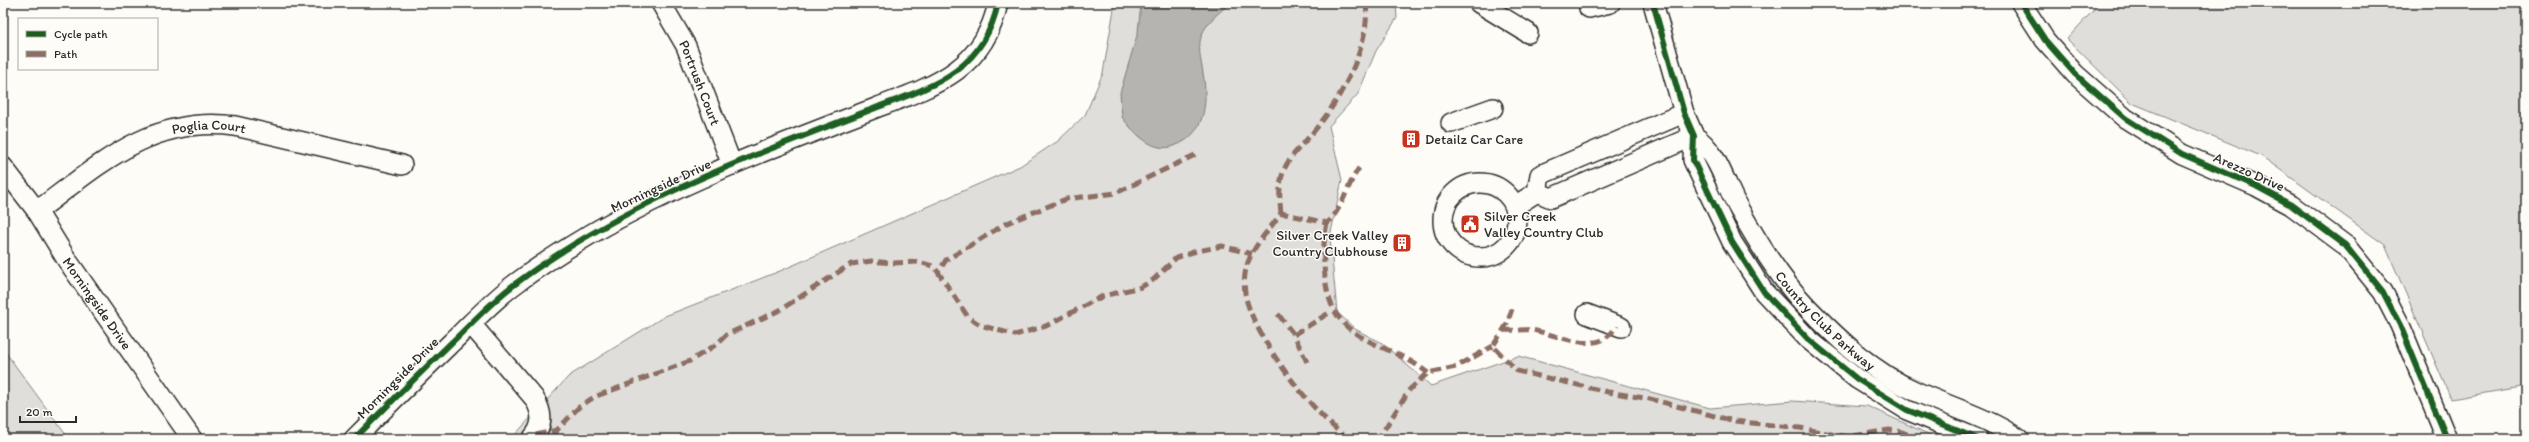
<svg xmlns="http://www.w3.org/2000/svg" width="2529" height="442" viewBox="0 0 2529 442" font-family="Itim,sans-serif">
	<rect width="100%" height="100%" fill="#fdfcf7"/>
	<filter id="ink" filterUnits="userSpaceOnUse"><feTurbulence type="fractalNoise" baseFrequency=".025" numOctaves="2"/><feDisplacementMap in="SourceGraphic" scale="8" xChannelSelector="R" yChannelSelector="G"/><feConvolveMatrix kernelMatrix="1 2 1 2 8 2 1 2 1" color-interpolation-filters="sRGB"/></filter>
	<g filter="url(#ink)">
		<path fill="#dfdeda" stroke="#858482" d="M1115,3H1396L1397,18L1376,51L1358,94L1329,126L1342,180L1330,237L1337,312L1355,329L1382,343L1431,386L1518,356L1710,408L1792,401L1867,406L1939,439H511L569,376L665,316L780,271L1020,166L1058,141L1085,115L1103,73Z
			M2100,3H2526V386L2451,399L2385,245L2261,156L2132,103L2067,39Z
			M3,349L6,353L69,439H3Z"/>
		<path fill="#b5b4b1" stroke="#7e7d7b" d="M1141,3H1231C1220,11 1208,21 1202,34C1197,47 1201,60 1203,73C1208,102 1206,135 1174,146C1153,154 1133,132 1122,117L1120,93L1138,32Z"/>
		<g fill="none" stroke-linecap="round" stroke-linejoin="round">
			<defs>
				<g id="minor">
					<path id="s1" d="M661,3L686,46L732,165"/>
					<path d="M1479,3L1528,33"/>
					<path d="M1653,3L1684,113L1694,136L1693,160L1732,242L1764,292L1808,339L1857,379L1907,410L1978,439"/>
					<path d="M2021,3L2045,40L2075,74L2125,118L2182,154L2256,186L2291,205L2345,245L2383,292L2400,325L2447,439"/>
					<path d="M1589,8L1610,3"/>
					<path d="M1451,123L1493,108"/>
					<path id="s2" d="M1694,136C1718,151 1725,185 1739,209C1759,244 1780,279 1808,308C1839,340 1874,373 1915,391C1950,407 1987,417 2019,439"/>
					<path id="s3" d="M3,167L37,211L67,260L192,439"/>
					<circle cx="1480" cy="220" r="37"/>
					<path d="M1537,192L1551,198L1694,136"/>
					<path d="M1515,206L1537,192L1540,175L1684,113"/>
					<path id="s4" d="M37,211C99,165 151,115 235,126L402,165"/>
					<path d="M1587,314L1621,327"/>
					<path d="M471,324L534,398C543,413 544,425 532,439"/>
					<path d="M354,439C386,407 418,375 451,343C472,323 492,301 515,284C623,203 753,155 878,107C934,86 984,70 998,3"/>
				</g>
			</defs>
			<use href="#minor" stroke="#2b2b2b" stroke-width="22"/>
			<use href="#minor" stroke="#fdfcf7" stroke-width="19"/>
			<path stroke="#8d6e63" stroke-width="5" stroke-dasharray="10 5" stroke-linecap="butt" d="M1195,155L1116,193L1066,199L1007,223L946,260L938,272L968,317L980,325L1015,335L1046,326L1103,296L1141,287L1153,280L1176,258L1193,252L1222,246L1252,254
				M1281,213C1275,163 1291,160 1319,125C1343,95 1371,42 1366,3
				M1327,223C1323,242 1323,258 1325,277C1332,346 1384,338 1428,373
				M1512,309L1507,324L1493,346L1517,371L1608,392L1650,399L1734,421L1800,428L1847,437L1889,430L1902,432L1919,439
				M1278,314L1294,335
				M1504,330C1513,331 1522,329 1531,330C1556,333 1600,359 1616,326
				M1307,362L1294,335L1332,311
				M536,435L557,430L579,407L594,397L690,361L717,344L726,335L780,310L851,264L871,261L892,263L919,262L933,266L938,272
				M554,439L557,430
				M1349,439C1315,417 1251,334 1245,293C1244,286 1244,276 1246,269C1251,247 1269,231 1281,213L1327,223C1343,209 1347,185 1359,168
				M1374,439L1380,436L1410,389L1428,373L1456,367L1493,346"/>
			<defs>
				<path id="cycleway" d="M1653,3L1684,113L1694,136L1693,160L1732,242L1764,292L1808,339L1857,379L1907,410L1978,439
					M2021,3L2045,40L2075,74L2125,118L2182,154L2256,186L2291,205L2345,245L2383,292L2400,325L2447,439
					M354,439C386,407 418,375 451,343C472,323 492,301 515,284C623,203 753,155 878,107C934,86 984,70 998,3"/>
			</defs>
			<use href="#cycleway" stroke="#fdfcf7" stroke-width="8"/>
			<use href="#cycleway" stroke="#1b5e20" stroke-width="6"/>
		</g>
	</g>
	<defs>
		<symbol id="building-square" viewBox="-11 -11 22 22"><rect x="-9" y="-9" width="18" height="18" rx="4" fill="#c8321e" stroke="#fdfcf7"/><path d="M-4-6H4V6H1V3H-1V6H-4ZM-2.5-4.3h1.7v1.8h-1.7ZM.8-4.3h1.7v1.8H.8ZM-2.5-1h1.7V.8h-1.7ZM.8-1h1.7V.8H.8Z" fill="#fff"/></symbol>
		<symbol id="civic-square" viewBox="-11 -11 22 22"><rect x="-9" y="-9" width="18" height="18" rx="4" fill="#c8321e" stroke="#fdfcf7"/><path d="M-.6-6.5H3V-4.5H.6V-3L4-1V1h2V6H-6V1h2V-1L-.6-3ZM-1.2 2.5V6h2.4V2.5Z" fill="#fff"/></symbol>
	</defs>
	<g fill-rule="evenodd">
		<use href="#building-square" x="1400" y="128" width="22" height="22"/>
		<use href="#civic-square" x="1459" y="213" width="22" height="22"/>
		<use href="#building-square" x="1391" y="232" width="22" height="22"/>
	</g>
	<g text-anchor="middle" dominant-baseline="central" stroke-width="3" stroke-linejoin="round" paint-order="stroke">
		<g font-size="14" fill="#2b2b2b" stroke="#fdfcf7">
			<text stroke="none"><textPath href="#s1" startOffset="89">Portrush Court</textPath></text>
			<text stroke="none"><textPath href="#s4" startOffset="196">Poglia Court</textPath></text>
			<text transform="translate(2249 172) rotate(24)">Arezzo Drive</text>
			<text transform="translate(661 186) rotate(-25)">Morningside Drive</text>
			<text stroke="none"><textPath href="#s3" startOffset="166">Morningside Drive</textPath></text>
			<text stroke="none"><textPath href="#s2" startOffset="229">Country Club Parkway</textPath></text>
			<text transform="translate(398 378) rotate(-45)">Morningside Drive</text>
		</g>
		<g font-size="14" fill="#2b2b2b" stroke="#fdfcf7" text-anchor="start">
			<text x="1425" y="139">Detailz Car Care</text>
			<text x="1484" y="216">Silver Creek<tspan x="1484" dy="16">Valley Country Club</tspan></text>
			<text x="1388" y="235" text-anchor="end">Silver Creek Valley<tspan x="1388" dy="16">Country Clubhouse</tspan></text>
		</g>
	</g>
	<rect width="2529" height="442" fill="none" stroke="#fdfcf7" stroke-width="16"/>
	<rect x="8" y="8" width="2513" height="426" fill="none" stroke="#2b2b2b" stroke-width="1.5" filter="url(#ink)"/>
	<rect x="18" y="18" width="140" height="52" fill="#fdfcf7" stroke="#a9a8a5"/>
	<rect x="26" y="31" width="20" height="6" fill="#1b5e20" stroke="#a9a8a5"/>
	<text x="54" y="38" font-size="12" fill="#2b2b2b">Cycle path</text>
	<rect x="26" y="51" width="20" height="6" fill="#8d6e63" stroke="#a9a8a5"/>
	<text x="54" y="58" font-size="12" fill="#2b2b2b">Path</text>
	<path d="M20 416v6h56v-6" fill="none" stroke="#2b2b2b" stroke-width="2"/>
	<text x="26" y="416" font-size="12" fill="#2b2b2b" stroke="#fdfcf7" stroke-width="3" paint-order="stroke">20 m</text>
</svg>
